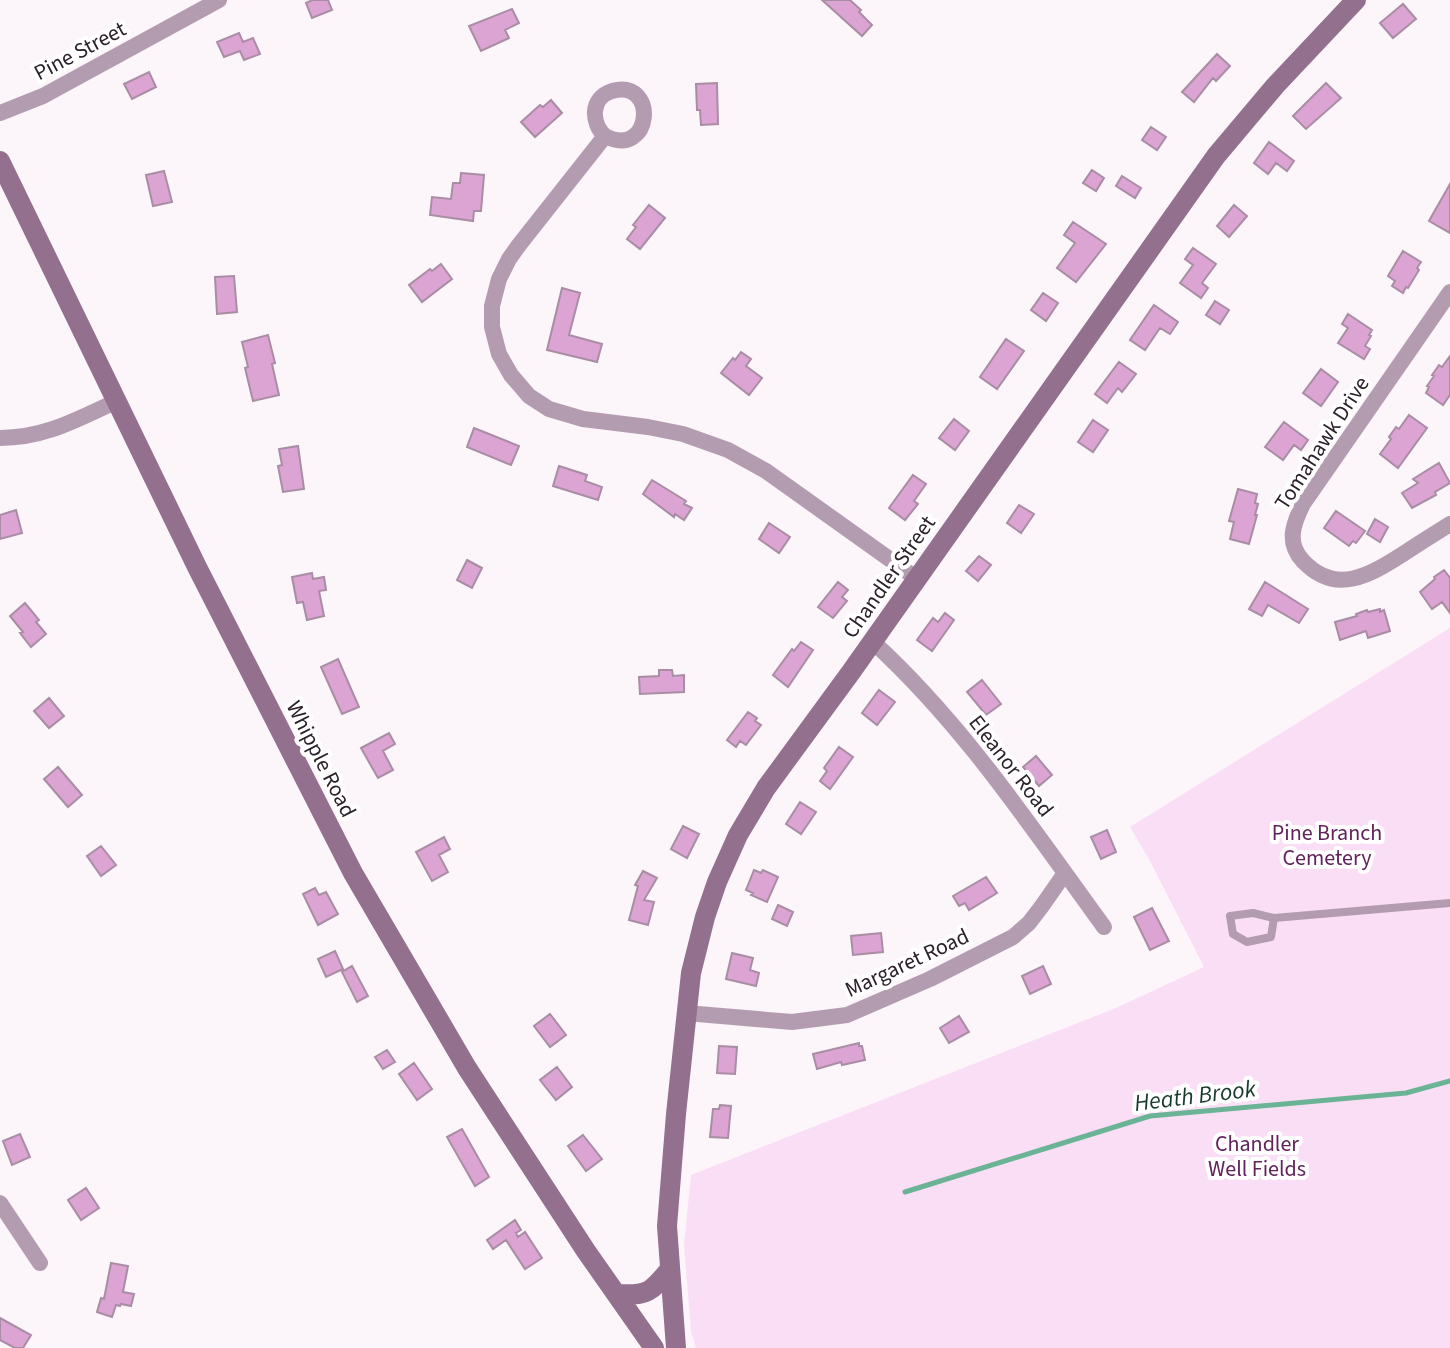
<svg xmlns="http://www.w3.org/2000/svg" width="1450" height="1348" viewBox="0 0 1450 1348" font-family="'Source Sans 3',sans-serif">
	<rect width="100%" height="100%" fill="#fcf5fa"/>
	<path fill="#fadef5" d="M1450,628V1348H696L691,1331L684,1245L691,1175L1116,1008L1204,967L1150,861L1130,827Z"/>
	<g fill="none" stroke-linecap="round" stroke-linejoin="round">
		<path stroke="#6ab394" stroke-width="5" d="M905,1192L1150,1116L1406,1093L1450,1081"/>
	</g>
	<path fill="#dba4d2" stroke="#a98da4" stroke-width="2" d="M312,0H328L332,10L312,18L306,3Z
		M822,0H850L861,10L859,12L872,25L862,36Z
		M1403,4L1416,19L1393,38L1380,23Z
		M512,9L519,23L505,30L509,38L481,51L469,26Z
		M239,33L243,42L253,38L260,54L244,60L240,51L224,57L217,42Z
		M1217,54L1230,66L1216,81L1213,78L1194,102L1182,92Z
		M149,72L156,87L132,99L124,84Z
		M717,83L718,124L701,125L700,110H697L696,84Z
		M1326,83L1341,98L1306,129L1293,116Z
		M551,100L562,113L535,137L521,122L540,105L543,107Z
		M1151,127L1166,137L1157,150L1142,140Z
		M1269,142L1294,161L1287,171L1276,163L1268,174L1254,163Z
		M1092,170L1104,178L1096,191L1083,183Z
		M164,171L172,202L153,206L146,175Z
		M461,173L484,175L481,211H474L473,221L430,215L432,197L451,199L453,183H460Z
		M1122,176L1141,188L1135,198L1116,186Z
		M1450,184V233L1429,221Z
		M649,205L665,218L640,249L627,239L636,227L633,225Z
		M1234,205L1247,216L1229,237L1217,226Z
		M1073,222L1106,244L1076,282L1057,268L1075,243L1064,235Z
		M1193,248L1216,264L1202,283L1208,288L1201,298L1180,283L1193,265L1185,259Z
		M1403,251L1421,262L1417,268L1419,270L1408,288L1406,287L1403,293L1392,286L1395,281L1388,276Z
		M441,264L452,279L422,302L409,285L430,269L432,271Z
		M234,276L237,312L217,314L215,277Z
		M562,288L580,293L569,335L602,344L597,362L547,350Z
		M1043,293L1058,303L1046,321L1031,310Z
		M1215,301L1229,310L1220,324L1206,315Z
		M1154,305L1178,322L1170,334L1160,328L1145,350L1130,340Z
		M1348,314L1372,330L1369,335L1371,336L1365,346L1370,349L1364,359L1338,343L1348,328L1342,324Z
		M268,335L275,363L272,364L279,395L253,401L245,368L248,367L242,342Z
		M1006,339L1024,351L997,389L980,377Z
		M741,352L751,359L746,366L762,378L749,395L721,373L733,358L735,360Z
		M1450,356V395L1443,405L1426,393L1429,387L1427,386L1434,376L1432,375L1439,365L1442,367Z
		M1119,362L1136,374L1122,392L1118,388L1107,403L1095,394Z
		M1321,369L1338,382L1321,406L1303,393Z
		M1409,415L1427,428L1398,468L1380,454L1391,439L1389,437L1396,427L1399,429Z
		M954,419L969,431L955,450L939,438Z
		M1093,420L1108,430L1093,452L1078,442Z
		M1284,422L1308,440L1301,450L1294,445L1283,460L1265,447Z
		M474,428L519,446L511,465L467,447Z
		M298,446L304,489L283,492L278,466L282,465L279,449Z
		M1439,463L1450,483L1435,492L1436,495L1412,508L1402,493L1418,483L1413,479Z
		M559,466L587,475L585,481L602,487L598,500L553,486Z
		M913,475L926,484L914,501L918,504L905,520L889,508Z
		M652,480L686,501L684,504L692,508L684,520L675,514L674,517L643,494Z
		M1238,489L1257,494L1255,503L1258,504L1255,515H1257L1249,544L1230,539L1234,522L1229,521Z
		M1019,505L1034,514L1021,533L1007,523Z
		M16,510L22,533L0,539V515Z
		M1336,511L1365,531L1356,543L1353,541L1349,546L1324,528Z
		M1375,519L1388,527L1380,542L1367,534Z
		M769,523L790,537L779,553L759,539Z
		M979,556L991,565L978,581L966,571Z
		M467,560L482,568L472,588L457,580Z
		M1444,570L1450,578V613L1442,602L1432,609L1420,592L1435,579L1434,577Z
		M312,573L313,579L324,577L326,590L319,591L324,616L307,620L303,602L297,603L292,577Z
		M838,582L848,590L842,597L847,601L833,618L818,607Z
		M1265,582L1308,609L1299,623L1268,605L1262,616L1249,609Z
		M25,603L39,620L36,622L46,634L31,647L20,633L23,632L10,616Z
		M1380,609V612L1384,610L1390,631L1368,638L1366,631L1340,640L1335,622L1357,616L1356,614L1367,610L1368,612Z
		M945,613L954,620L932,651L917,640L933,618L938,622Z
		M801,642L813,650L788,687L773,675L792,649L794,651Z
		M338,659L359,707L342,714L321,667Z
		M659,670H672L673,676L684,675V692L640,694L639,677L659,676Z
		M982,680L1001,704L986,715L967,692Z
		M879,690L895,702L877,725L862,713Z
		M49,698L64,716L49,728L34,711Z
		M748,712L757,718L755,721L761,725L746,745L740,741L736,747L727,740Z
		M389,733L395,744L383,751L393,770L378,778L361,748Z
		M839,747L853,757L830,789L820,781L827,771L824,768Z
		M1036,756L1052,775L1039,786L1023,767Z
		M58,767L82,795L68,807L44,779Z
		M800,802L816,812L801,834L786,824Z
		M683,826L699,834L687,858L671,849Z
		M1107,830L1116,852L1101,859L1091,837Z
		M444,837L450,849L439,855L448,872L432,881L416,852Z
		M101,846L116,865L101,876L87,856Z
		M754,870L761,873L763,870L778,877L767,902L751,895L753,893L746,890Z
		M643,871L657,878L644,900L654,902L648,925L629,920L638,886L635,885Z
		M986,877L997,893L969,910L965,903L959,906L953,896Z
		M315,888L319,895L326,892L338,914L318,925L303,894Z
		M778,905L793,912L787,926L772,919Z
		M1152,908L1169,941L1150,950L1134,917Z
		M881,933L883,952L853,955L851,936Z
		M335,951L343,969L326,977L318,959Z
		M732,953L753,958L750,970L759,973L756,986L726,979Z
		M352,966L368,996L357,1002L342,972Z
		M1043,966L1051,984L1030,994L1022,976Z
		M550,1014L566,1035L550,1047L534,1026Z
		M959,1016L969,1032L949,1043L940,1028Z
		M859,1043V1046H862L865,1060L842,1065L841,1062L817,1069L813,1054Z
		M719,1046L737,1047L735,1074L717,1073Z
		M387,1050L395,1062L383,1069L375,1057Z
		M414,1063L432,1089L417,1100L399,1074Z
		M557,1067L572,1087L556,1100L540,1080Z
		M720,1105L731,1106L728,1138L710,1137L713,1109H719Z
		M462,1129L489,1177L475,1186L447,1137Z
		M20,1134L30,1157L12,1165L3,1141Z
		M583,1135L602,1159L586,1171L568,1146Z
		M86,1188L99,1208L81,1220L68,1200Z
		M515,1220L521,1230L516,1233L518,1237L525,1232L542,1258L525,1269L506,1240L493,1249L487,1240Z
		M111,1263L128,1266L123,1292L134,1294L131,1306L121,1304L120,1306L116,1305L112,1317L97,1312L101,1298L104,1299Z
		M0,1318L31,1335L23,1348H15L0,1340Z"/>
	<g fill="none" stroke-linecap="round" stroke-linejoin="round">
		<path stroke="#b49cb0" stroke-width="8" d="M1274,918L1271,937L1247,942L1233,934L1230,916L1253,913L1274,918L1450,903"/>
		<path stroke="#b49cb0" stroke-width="16" d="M0,113L43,96L219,0
			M605,136C591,123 590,98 612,91C659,78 652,160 605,136L519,245L509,259L499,279L492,306V327L499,354L511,375L529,396L549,409L583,419L648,427L683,434L728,450L766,471L916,578
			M1450,292L1303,504C1293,524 1286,543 1303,561C1336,596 1370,575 1403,554C1418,544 1434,534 1450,524
			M0,438C45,438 78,419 117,401
			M873,642C963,724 1032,828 1104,927
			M686,1013L792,1022L847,1015L930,979L1013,937L1029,923L1042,906L1065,873
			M0,1203L40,1263"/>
		<path stroke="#93708d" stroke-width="20" d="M0,161L197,567L353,873L467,1068L586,1251L654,1348
			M617,1294C648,1296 651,1292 670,1269
			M676,1348L667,1226L676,1114L691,973L705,917L717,882L738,835L766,788L851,672L1216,156L1275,86L1356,0"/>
	</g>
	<g text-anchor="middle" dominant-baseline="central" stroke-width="8" stroke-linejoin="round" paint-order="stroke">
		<g font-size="22" fill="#2c212a" stroke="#fff">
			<text transform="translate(80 51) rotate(-28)">Pine Street</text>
			<text transform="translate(1322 443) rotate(-57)">Tomahawk Drive</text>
			<text transform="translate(889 577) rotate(-55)">Chandler Street</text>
			<text transform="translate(321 759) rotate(63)">Whipple Road</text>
			<text transform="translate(1011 766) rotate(52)">Eleanor Road</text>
			<text transform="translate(907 963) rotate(-25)">Margaret Road</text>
		</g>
		<g font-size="22" fill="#62225b" stroke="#fff">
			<text x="1327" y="833">Pine Branch<tspan x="1327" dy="25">Cemetery</tspan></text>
			<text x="1257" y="1144">Chandler<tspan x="1257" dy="25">Well Fields</tspan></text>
		</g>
		<g font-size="24" font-style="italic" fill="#183a2d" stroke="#fff">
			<text transform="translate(1195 1096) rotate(-7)">Heath Brook</text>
		</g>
	</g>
</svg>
